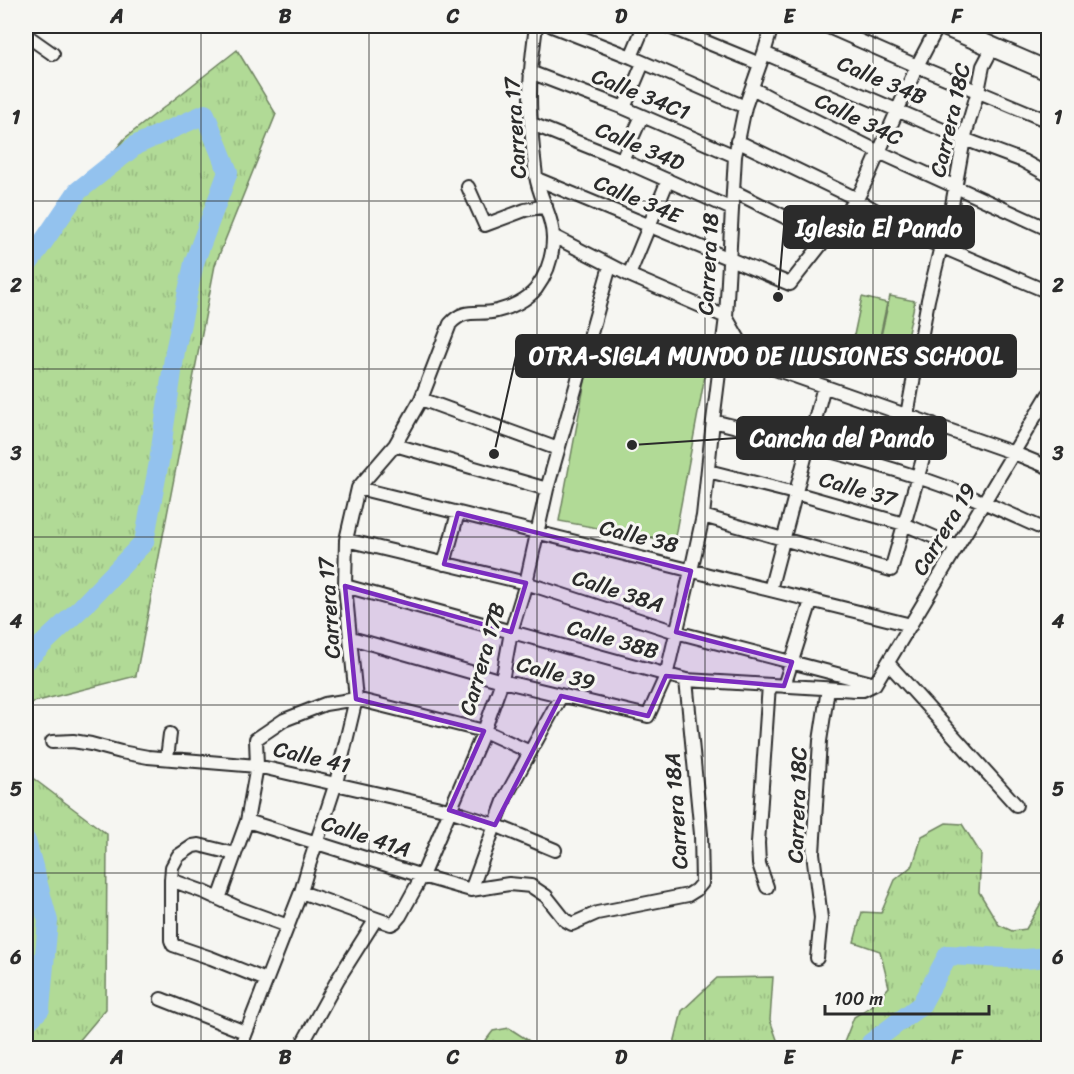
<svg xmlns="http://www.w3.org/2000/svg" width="1074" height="1074" viewBox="0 0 1074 1074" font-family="Sriracha,sans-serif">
	<defs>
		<pattern id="grass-tufts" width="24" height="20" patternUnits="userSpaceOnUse" patternTransform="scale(1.5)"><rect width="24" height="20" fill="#b1da96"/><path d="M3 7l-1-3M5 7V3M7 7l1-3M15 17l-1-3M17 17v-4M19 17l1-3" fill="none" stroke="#98bb81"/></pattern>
	</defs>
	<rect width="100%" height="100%" fill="#f6f6f2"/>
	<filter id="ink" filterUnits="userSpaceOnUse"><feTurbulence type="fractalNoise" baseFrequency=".0167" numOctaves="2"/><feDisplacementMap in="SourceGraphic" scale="12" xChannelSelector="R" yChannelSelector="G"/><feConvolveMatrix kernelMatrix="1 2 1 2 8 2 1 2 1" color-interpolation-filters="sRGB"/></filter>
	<g filter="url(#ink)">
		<path fill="url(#grass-tufts)" stroke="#6e8260" stroke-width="1.5" d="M237,50L276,114L215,265L136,676L26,704V264L43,238L125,138Z
			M26,773L107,834L106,1009L73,1048H26Z
			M946,823L962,824L981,854L979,892L999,925L1012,931L1026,929L1048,891V1048H818L816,1044L843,1045L854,1017L873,1005L889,987L880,951L854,942L862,912L881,913L895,880L913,865L922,836Z
			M773,977L770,1020L780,1048H673L682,1011L717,978Z
			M509,1028L534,1044L537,1048H480L493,1031Z"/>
		<path fill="#b1da96" stroke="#6e8260" stroke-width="1.5" d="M890,296L915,301L905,346L880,340Z
			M862,297L887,303L878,346L853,340Z
			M591,349L706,370L674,542L559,521Z"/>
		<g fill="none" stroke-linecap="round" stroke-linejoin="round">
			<path stroke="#93c2ee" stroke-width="20" d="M26,267L78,191L136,145L205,114L228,172L194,263L175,351L159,462L144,542L82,607L26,660
				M26,841L48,921L40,1009L26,1023
				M871,1048V1043L921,1005L948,955L1025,959L1048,957"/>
			<defs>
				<path id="minor" d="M552,26L631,57L745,107
					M667,26L760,64
					M826,26L917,66L1048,121
					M26,35L53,54
					M764,53L964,139L1023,161L1048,175
					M631,57L644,26
					M530,72L624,108L735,156
					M752,88L782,104L879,152L1048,229
					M624,108L643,63
					M532,124L622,160L732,209
					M737,141L857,199
					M622,160L642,116
					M537,179L790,284L857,199L868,177L917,66L938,26
					M468,187L485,225L525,210L546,206
					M733,191L827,238
					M866,205L933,243L1048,292
					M553,236L629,275L726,317L741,343L754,356L769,367L1014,453L1048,467
					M629,275L668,180
					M421,399L558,449
					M907,415L928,300L941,246L950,216L964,139L978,91L983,66L993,47
					M713,421C781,438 850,455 917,477C962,491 1005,512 1048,531
					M395,445L547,489
					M708,471L795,493L904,524L957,547
					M358,488L911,625
					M703,516L891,570L933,424
					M346,540L526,583L676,632L875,684
					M444,564L458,513
					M345,586L686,680L856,690H863L875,684
					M770,590L824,386
					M351,638L502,681L648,716L666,676L691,571L703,516L713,421L726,317L735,156L745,107L764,53L772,26
					M888,663L1016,805
					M875,684L1048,395
					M784,686L811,601
					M52,742L73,741L91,744L121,752L148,757L257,766L449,810L495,825L555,850
					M167,758L170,734
					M247,821L422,876L471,890L509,884L531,886L546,896L565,920L572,924L597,913L688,895L696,890L702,883L701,834L686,680
					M171,880L204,892L241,909L288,926
					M767,887L759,864L758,843L769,685
					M471,890L506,796L561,696
					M301,892L391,924L395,922L400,916L422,876L484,731L502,681L511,632L526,583L547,489L610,266
					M219,899L235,854
					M817,958L821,918L813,853L820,741L828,689
					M266,980L211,958L173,945L171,940V880L172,867L178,856L193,846L199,845L235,854L247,821L257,766L256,739L284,720L325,704L356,699L484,731L530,752
					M161,999L245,1032
					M240,1048L301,892L308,868L336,783L356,699L345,586L346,540L358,488L395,445L421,399L450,324C465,307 478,316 497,311C510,308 527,300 536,289C547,274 553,257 553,238C553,216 539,197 536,176C532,144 528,104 531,71C532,56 534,41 536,26
					M300,1048L338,979L376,919"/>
				<path id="secondary" d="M944,26L1048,71"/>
			</defs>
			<use href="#minor" stroke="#2b2b2b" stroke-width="16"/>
			<use href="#secondary" stroke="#2b2b2b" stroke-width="22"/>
			<use href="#minor" stroke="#f6f6f2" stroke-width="12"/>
			<use href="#secondary" stroke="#f6f6f2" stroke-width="18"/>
		</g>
	</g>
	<path fill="#7b2cbf" fill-opacity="0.2" stroke="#7b2cbf" stroke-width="4.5" stroke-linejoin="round" d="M458,513L691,571L676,632L792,662L784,686L666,676L648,716L561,696L495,825L449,810L484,731L356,699L345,586L511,632L526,583L444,564Z"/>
	<path fill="none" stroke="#2b2b2b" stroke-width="1.5" stroke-opacity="0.55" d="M201,26V1048M369,26V1048M537,26V1048M705,26V1048M873,26V1048M26,201H1048M26,369H1048M26,537H1048M26,705H1048M26,873H1048"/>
	<g text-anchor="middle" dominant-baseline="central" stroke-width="6" stroke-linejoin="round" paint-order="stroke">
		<g font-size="22" fill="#2b2b2b" stroke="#f6f6f2">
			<text transform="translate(882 80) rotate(23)">Calle 34B</text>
			<text transform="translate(641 94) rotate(22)">Calle 34C1</text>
			<text transform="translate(859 119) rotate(26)">Calle 34C</text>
			<text transform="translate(950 120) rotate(-77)">Carrera 18C</text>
			<text transform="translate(515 128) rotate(-94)">Carrera 17</text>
			<text transform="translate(640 146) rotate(23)">Calle 34D</text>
			<text transform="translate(638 199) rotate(23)">Calle 34E</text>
			<text transform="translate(708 264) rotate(-87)">Carrera 18</text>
			<text transform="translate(858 489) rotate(16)">Calle 37</text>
			<text transform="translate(944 529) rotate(-59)">Carrera 19</text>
			<text transform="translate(639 536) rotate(14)">Calle 38</text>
			<text transform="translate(618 591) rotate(18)">Calle 38A</text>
			<text transform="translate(329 608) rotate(-94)">Carrera 17</text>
			<text transform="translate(613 639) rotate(16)">Calle 38B</text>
			<text transform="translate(482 659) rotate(-74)">Carrera 17B</text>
			<text transform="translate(556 673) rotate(14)">Calle 39</text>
			<text transform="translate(312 757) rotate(13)">Calle 41</text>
			<text transform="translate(797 805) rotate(-88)">Carrera 18C</text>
			<text transform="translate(676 811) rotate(-94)">Carrera 18A</text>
			<text transform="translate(366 836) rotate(18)">Calle 41A</text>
		</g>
	</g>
	<path fill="none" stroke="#2b2b2b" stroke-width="2" d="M778 297L784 227M494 454L516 356M632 445L737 438"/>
	<g fill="#2b2b2b" stroke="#f6f6f2" stroke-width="2">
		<circle cx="778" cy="297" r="6"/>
		<circle cx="494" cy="454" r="6"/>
		<circle cx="632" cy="445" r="6"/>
	</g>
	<g fill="#2b2b2b" stroke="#2b2b2b" stroke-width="2">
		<rect x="784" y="206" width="190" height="42" rx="6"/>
		<rect x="516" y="335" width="500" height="42" rx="6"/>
		<rect x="737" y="417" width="209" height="42" rx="6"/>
	</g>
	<g font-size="24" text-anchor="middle" font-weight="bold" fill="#fff">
		<text x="879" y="236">Iglesia El Pando</text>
		<text x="766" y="364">OTRA-SIGLA MUNDO DE ILUSIONES SCHOOL</text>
		<text x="842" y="446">Cancha del Pando</text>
	</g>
	<rect width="1074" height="1074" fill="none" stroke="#f6f6f2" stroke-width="66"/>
	<path d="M825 1005v9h164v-9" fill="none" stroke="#2b2b2b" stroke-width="3"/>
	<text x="834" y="1005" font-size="18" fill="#2b2b2b" stroke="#f6f6f2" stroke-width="4.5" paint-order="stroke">100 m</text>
	<rect x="33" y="33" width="1008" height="1008" fill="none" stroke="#2b2b2b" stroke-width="2"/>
	<g font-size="20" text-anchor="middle" font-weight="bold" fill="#2b2b2b">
		<text x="117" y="23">A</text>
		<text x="285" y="23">B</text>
		<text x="453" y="23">C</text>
		<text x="621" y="23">D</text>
		<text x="789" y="23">E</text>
		<text x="957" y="23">F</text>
		<text x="16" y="124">1</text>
		<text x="1058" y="124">1</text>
		<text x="16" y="292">2</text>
		<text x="1058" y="292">2</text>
		<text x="16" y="460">3</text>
		<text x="1058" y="460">3</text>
		<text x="16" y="628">4</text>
		<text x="1058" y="628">4</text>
		<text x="16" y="796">5</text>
		<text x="1058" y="796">5</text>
		<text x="16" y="964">6</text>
		<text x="1058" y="964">6</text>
		<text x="117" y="1064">A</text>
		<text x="285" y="1064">B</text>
		<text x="453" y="1064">C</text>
		<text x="621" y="1064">D</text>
		<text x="789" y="1064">E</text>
		<text x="957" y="1064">F</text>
	</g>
</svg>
